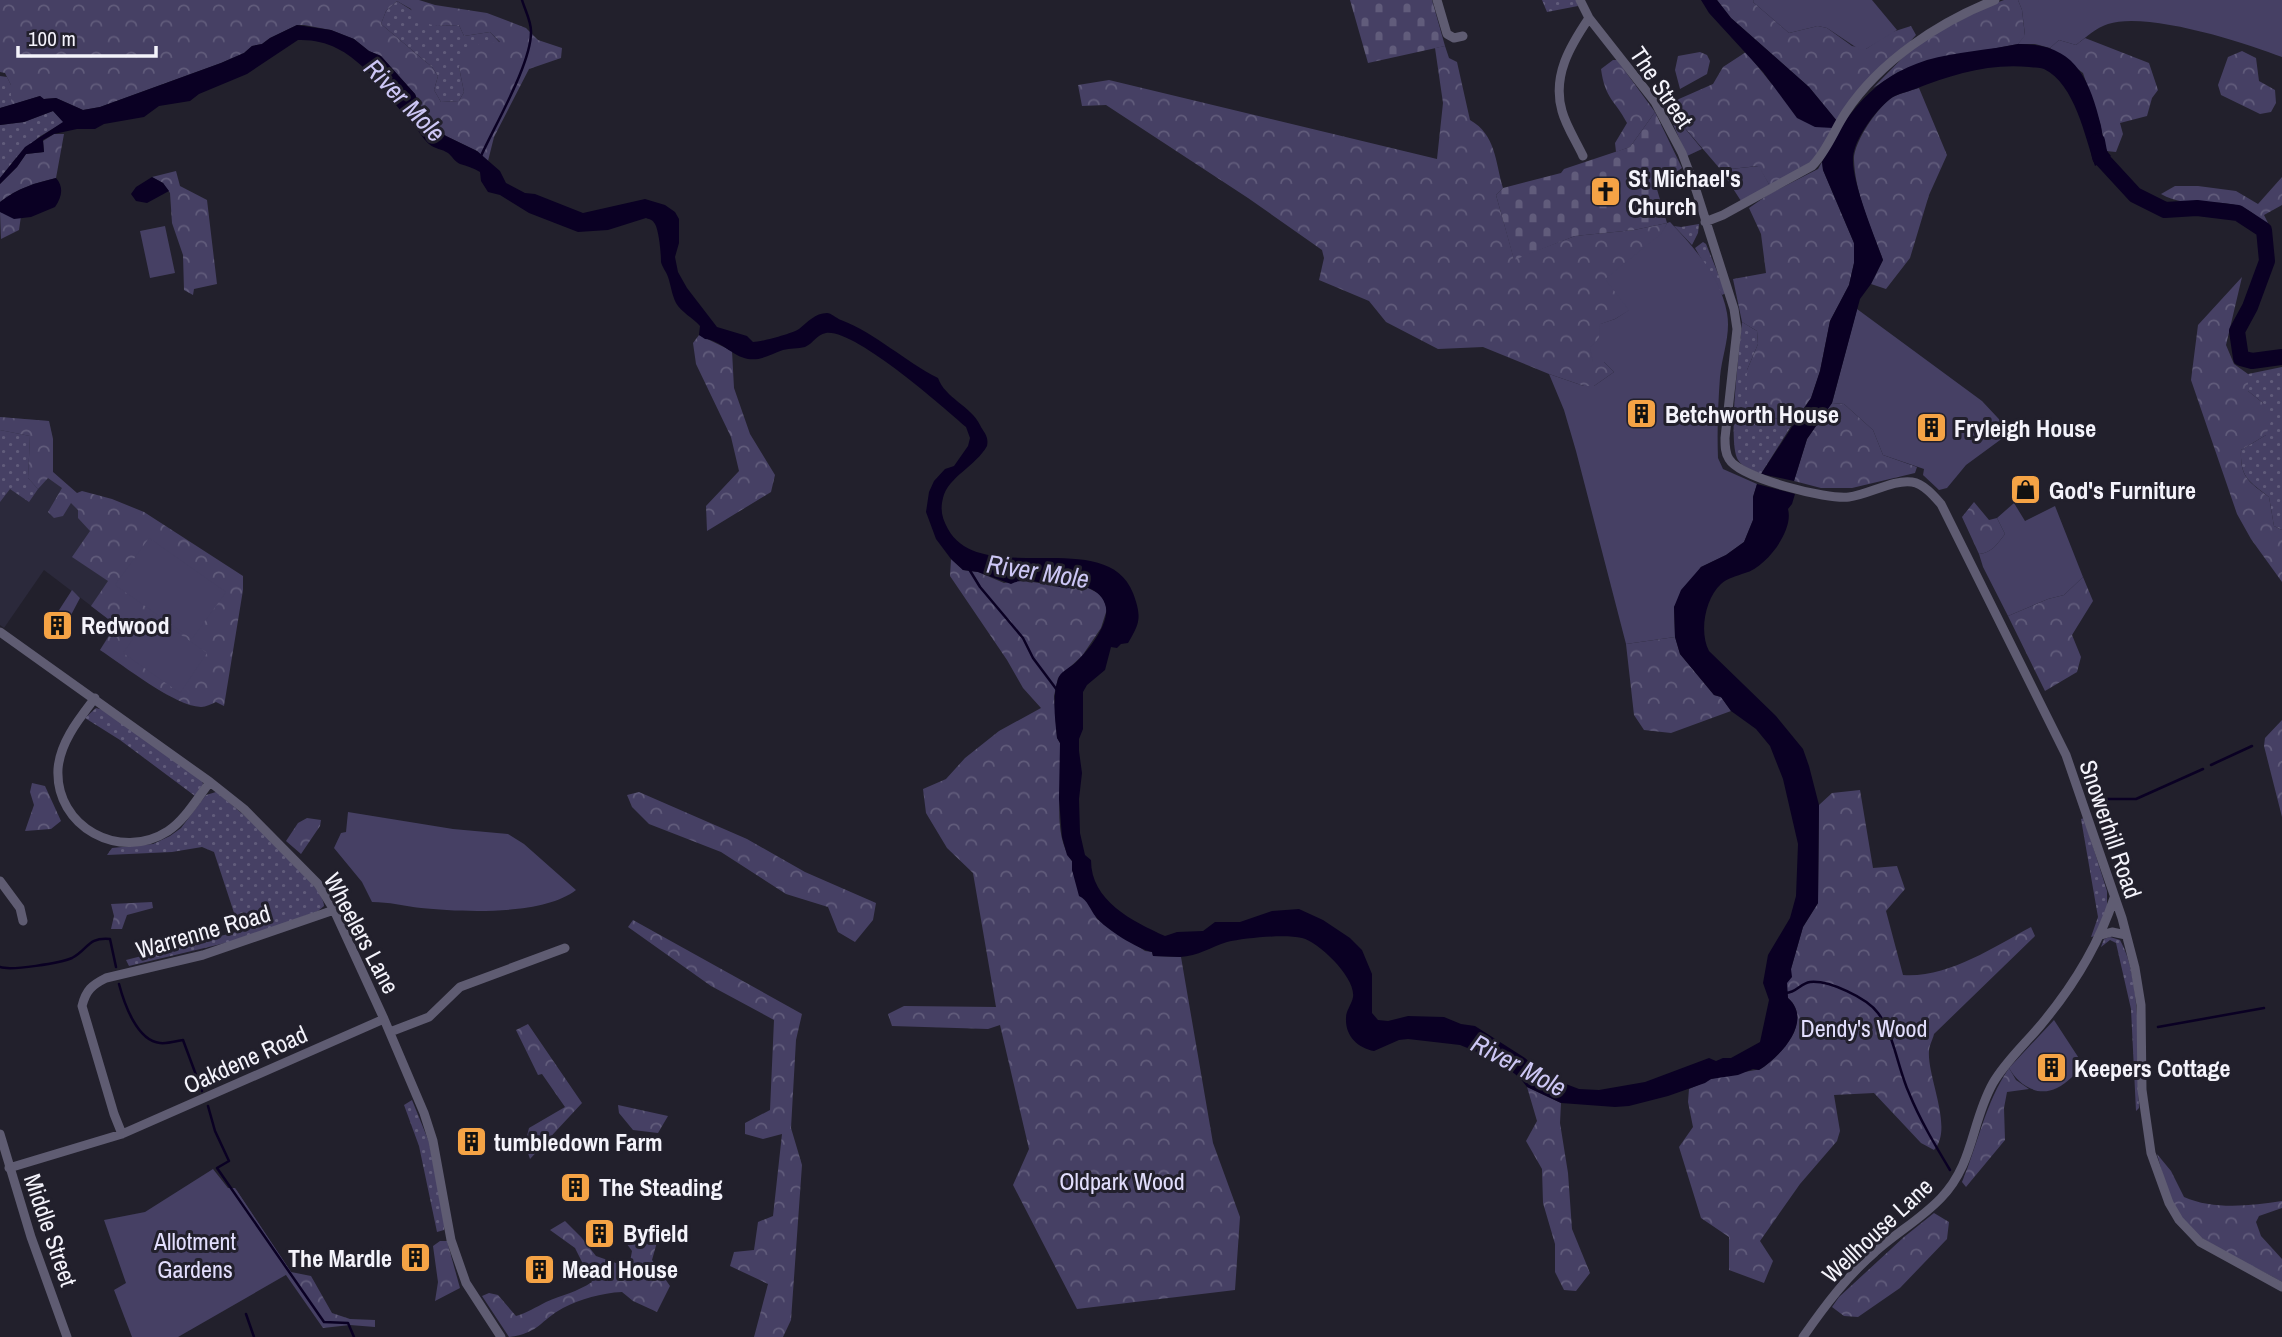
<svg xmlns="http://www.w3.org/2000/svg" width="2282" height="1337" viewBox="0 0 2282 1337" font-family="'Archivo Narrow',sans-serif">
	<defs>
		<pattern id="grass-dots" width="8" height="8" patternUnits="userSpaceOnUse" patternTransform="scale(1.75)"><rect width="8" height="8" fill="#464064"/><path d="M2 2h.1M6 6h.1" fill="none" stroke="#615c7b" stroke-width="1.8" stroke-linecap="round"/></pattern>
		<pattern id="forest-crowns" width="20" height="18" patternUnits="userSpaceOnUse" patternTransform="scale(1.75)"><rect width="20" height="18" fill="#464064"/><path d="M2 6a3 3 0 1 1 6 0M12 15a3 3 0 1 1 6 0" fill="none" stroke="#615c7b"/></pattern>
		<pattern id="cemetery-stones" width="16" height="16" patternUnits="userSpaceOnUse" patternTransform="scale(1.75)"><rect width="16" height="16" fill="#464064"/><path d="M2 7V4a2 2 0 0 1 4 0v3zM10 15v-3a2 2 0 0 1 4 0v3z" fill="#615c7b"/></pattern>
	</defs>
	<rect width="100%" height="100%" fill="#22202c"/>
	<path fill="#2b293b" d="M0,417L49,421L53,439V472L90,505L203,707L167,695L100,650L115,624L44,570L4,628L0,625Z"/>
	<path fill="url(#grass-dots)" d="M1542,0H1576L1578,6L1547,12Z
		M397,1L437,26L459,25L464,36L490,32L500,43L459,67L464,92L459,101L441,102L434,90L438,76L432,67L381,24L386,11Z
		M0,76L7,77L11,85V105L0,108Z
		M53,111L64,122L39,137L16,158L0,178V125L24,122Z
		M1699,224L1698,233L1692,245L1674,226L1681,227Z
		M1703,242L1706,244L1726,293L1722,295L1695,248Z
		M1742,322L1757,331L1758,344L1747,370L1755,413L1793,423L1761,474C1754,471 1742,467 1738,460C1727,443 1740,347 1742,322Z
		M2282,367V530L2274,526L2269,497C2249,481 2240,478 2241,450L2266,435L2263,403L2248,391V374Z
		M0,430L30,436L28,478L38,489L29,502L10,489L0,502Z
		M96,708L104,710L202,780L203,784L195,796L120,740L85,718Z
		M216,792C236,807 325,884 324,906L318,911L242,939L129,966L126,960L240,931L214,852L202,847L172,852L107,855L112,848L153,844L170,836L181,828L206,795Z
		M2084,818L2107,891V907L2095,936L2091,937L2098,917L2081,819Z
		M2110,937L2120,940C2143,981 2137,1060 2139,1108L2136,1111L2131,1009L2116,943L2110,940L2101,947L2104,939Z
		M412,1100L429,1142L445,1225L444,1230L437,1232L419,1146L404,1105Z"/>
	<path fill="url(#forest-crowns)" fill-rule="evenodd" d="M0,0H419L435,5L487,13L526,28L538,40L562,48L561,58L529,69L494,137L488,161L477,151L446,136L438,130L420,106L415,94L381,56L369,51L354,39L331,30L304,25H297L270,38L262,44L252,46L244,53L221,63L100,107L83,110L56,98L43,99L40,96L11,105V85L5,73L0,72ZM397,1L411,9L416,21L437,26L459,25L464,36L490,32L500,42L479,44L464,51L459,67L464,92L459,101L441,102L434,90L438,76L432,67L381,24L386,11Z
		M1717,0H1754L1753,2L1789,33L1818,26L1827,28L1852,46L1866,49L1889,33L1911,26L1916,35L1837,121L1809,87L1731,18Z
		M2004,0H2018L2022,10L2025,36L2018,44L1981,51L1898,72L1873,88L1918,42L1980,9Z
		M2085,38L2149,63L2158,90L2152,98L2147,116L2120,123L2123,134L2116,152L2106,151L2100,123L2083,73L2050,48L2059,40L2076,45Z
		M1445,46L1449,58L1457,62L1470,120C1496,135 1495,161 1503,188L1496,195L1514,259L1575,236L1634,230L1667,223L1630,310L1615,319L1601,324L1604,362L1614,372L1594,386H1584L1549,374L1483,347L1438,349L1386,322L1369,301L1319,280L1324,258L1322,250L1248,198L1106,105L1082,106L1078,85L1109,80L1437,159L1443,103L1435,48Z
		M2242,51L2256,58L2259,81L2275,90L2276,103L2271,112L2260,114L2221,95L2218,85L2228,57Z
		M1700,52L1707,55L1710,61L1707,74L1680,89L1675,70L1678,56Z
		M1746,52L1771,83L1833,128L1814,160L1770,186L1758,166L1721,170L1678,120L1672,122L1663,106L1713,84L1723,67Z
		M1613,60H1617L1655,112L1630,147L1616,152L1615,143L1627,123C1615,100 1605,99 1601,69Z
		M1919,88L1947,155L1929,195L1910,258L1886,289L1871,284L1883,260C1872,229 1855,194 1854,160C1853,143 1878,106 1893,97C1901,93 1910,91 1919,88Z
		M54,134H64L56,178C35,183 18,188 0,202V184L17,167L26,154L44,152L43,141Z
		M1822,162L1823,170L1854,243V263L1849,285L1830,321L1820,371L1811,398L1793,423L1755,413L1747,406V370L1758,344L1757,331L1742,322L1733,279L1766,273L1761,234L1749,208L1769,194L1818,169Z
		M176,171L180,186L207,200L217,284L194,289L193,295L184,290L183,255L172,223L170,193L163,183L152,177Z
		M2282,177V205L2264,215L2271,229H2268C2235,184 2200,216 2161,194L2175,186H2198L2236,191L2258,204Z
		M0,212L21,216L19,230L1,239Z
		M2242,277L2226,345L2234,364L2248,374V391L2263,403L2273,416L2266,435L2241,450C2240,478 2249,482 2269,497L2274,526L2282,530V582L2251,539L2237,514L2191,380L2198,325Z
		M699,335L732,351L734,388L750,434L775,475L771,492L707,531L706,506L739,471L731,437L696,364L693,343Z
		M1832,403L1844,404L1873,430L1883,455L1917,467L1915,473L1852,488H1821L1794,481L1807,439Z
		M0,417L49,421L53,439V472L77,493L82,491L112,499L144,512L243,576V590L224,706L216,702C211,704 206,707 201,707C174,706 123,665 100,650L116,625L91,606L108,581L72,557L90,531L78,518V510L71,503L63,516L54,518L48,512L62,488L48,478L38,489L28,478L30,436L0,430Z
		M1974,502L1989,520L1997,518L2005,534C1997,544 1992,553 1979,554L1962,517Z
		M951,559L963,570L978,572L1004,583L1016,581L1033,582L1069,588L1084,586L1098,593L1104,600L1107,609L1101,628L1082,656L1058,678L1054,696L1057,738L1060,743C1060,752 1061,761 1061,770C1060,799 1054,837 1072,861V870L1097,919L1145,951L1152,952L1153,956L1181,957L1213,1143L1240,1217L1235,1290L1077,1309L1013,1185L1029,1149L1000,1025L988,1029L892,1026L888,1014L904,1006L996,1007L973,873L947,848L926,813L923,789L946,779L965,758L999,731L1041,708L1023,688L1007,660L950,576Z
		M2083,577L2093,601L2072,635L2081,657L2077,672L2045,691L2008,616L2048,599L2064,595Z
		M1675,637L1680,654L1714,695L1721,697L1731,711L1671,733L1644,730L1634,715L1626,644Z
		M2282,720V817L2264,746L2265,738Z
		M32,783L45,786L61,821L51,829L25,831L34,805L30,792Z
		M1860,790L1873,868L1897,866L1905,889L1886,911L1903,975C1948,978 1992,948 2031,927L2035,936L1934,1034C1933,1039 1929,1046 1929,1051C1927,1077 1954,1129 1934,1150L1921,1143L1874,1093L1834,1095L1840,1131L1837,1141L1800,1184L1760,1241L1773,1261L1764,1283L1729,1270V1237L1701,1218L1679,1147L1693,1127L1688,1102L1689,1089C1697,1086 1704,1082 1711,1079C1716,1077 1756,1069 1759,1070C1780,1057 1814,1021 1788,998L1786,983L1791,977V969L1803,927L1818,903L1819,805L1832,793Z
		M639,792L747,839L805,872L876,903L873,920L855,942L838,932L828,907L786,894L721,852L649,824L632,807L627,795Z
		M307,818L321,820L320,826L301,854L286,841L298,823Z
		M152,902L153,908L127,915L122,929H111L114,916L111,904Z
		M633,920L802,1014L796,1040L791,1128L802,1165L791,1320L783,1337H754L768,1284L730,1266L734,1252L754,1250L758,1222L773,1216L782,1134L763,1139L745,1134V1123L770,1110L774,1020L711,986L628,927Z
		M528,1024L582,1103L530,1159L525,1144L529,1128L565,1107L542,1074L538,1075L516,1030Z
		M2009,1068L2016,1080L2029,1089L2007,1092L2004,1108L2005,1140L1966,1187L1962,1182C1978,1144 1985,1103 2009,1068Z
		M1527,1087L1561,1103L1560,1123L1568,1173L1572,1229L1590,1273L1576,1291L1564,1290L1555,1272V1244L1543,1203L1542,1169L1526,1141L1537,1121Z
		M618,1105L668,1116L658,1133L633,1130L619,1113Z
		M2157,1154L2171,1171L2184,1197C2213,1210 2251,1206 2282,1201V1208L2259,1216L2256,1222L2261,1236L2282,1259V1282C2260,1269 2198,1241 2185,1224C2169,1203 2164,1178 2157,1154Z
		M235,1188L291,1272L311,1276L332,1313L350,1319L375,1320V1327L350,1325L323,1328L286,1275L261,1246Z
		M1934,1213L1949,1222L1947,1239L1900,1288L1858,1317L1844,1316L1832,1307L1839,1297L1904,1237Z
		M565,1221L581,1237L596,1256L616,1263L630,1262L632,1251L624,1240L628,1231L659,1235L652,1260L670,1286L657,1312L633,1301L622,1292C601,1293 581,1299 563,1308C539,1321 540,1333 509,1337L482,1296L489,1293L498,1295L516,1316C527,1313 536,1307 546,1302C562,1295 577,1292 592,1282L575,1248L550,1230Z
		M440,1241H447L460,1288L435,1301L438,1282L433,1246Z"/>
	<path fill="url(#cemetery-stones)" d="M1350,0H1432L1445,46L1368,63Z
		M1655,112L1682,168L1656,186L1667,223L1634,230L1575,236L1514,260L1496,195L1503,188L1561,173L1564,169L1630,147Z"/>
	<path fill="#464064" d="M1754,0H1872L1897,30L1866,49L1860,50L1827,28L1818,26L1789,33L1753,2Z
		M2018,0H2282V57C2244,42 2146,11 2108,24C2096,28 2086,37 2076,45L2059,40L2050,48L2035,44H2018L2025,35L2022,10Z
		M1678,120L1702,149L1687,156L1672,122Z
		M1759,166L1770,186L1741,201L1721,170Z
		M1670,222C1694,247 1721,278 1727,313C1731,335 1722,355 1720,377C1718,404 1717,432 1718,458L1723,469L1757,484L1753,497V520L1744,542L1726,555L1701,567L1674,607L1675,637L1626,644L1576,451L1564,410L1549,374L1584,386H1594L1614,372L1604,362H1593L1590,348L1599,338L1600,324L1615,319L1629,310L1605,279L1661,234L1667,223Z
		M165,226L175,273L150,278L140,231Z
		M1857,309L1982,401L2011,432L1966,465L1947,488L1939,490L1923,475L1924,469L1883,455L1873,430L1844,404L1832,403Z
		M2014,503L2025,521L2055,506L2083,577L2064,595L2048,599L2008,616L1983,567L1979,554C1992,553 1997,544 2005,534L1997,518Z
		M149,538L226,592L192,639L115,585Z
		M72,590L80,598L60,636L54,633L50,640L46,637L52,621Z
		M151,614L207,653L180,693L123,653Z
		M348,812L453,829L508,834L524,844L576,890C543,916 462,912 421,908C404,906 389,902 372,902L362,882L334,848L341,833L346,832Z
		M2054,1020L2084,1066C2076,1073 2067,1083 2057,1088C2037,1098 2018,1084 2009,1068Z
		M213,1169L228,1188H235L291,1272L178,1337H132L114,1290L126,1283L104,1220L145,1212Z"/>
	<path fill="#0a0023" d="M1701,0H1717L1731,18L1809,87L1837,121L1833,128L1815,127L1797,118L1763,72L1709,13Z
		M297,25L331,30L354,39L369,51L381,56L415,94L420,106L438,130L446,136L477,151L500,171L506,183L525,193L535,194L583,213L645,199L665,205L675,212L679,219V243L675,257L678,272L687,288L717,327L747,336L753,342C761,342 794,333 799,329C808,322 815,313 827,313C831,313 836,318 841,320C877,334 904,361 938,378C945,398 971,406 980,425C984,433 989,436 987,446C976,466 948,477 943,498C940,510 942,518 948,529C981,589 1107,525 1133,593C1142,617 1140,623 1128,643L1121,644L1117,648L1111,647L1105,670L1087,685L1083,692V729L1079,739V751L1082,773L1079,799L1080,833L1085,855L1091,860C1091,901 1132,921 1165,936L1177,932L1203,931L1215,922H1240L1272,911L1299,909L1323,920L1350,938L1362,950L1372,974V1013L1378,1020L1388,1021L1408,1016L1444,1017L1461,1024L1475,1026L1525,1058L1545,1076L1579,1089L1599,1090L1645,1082L1709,1058L1716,1061L1723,1058H1731L1760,1042L1769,1000L1763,983L1768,955L1790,918L1796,896L1798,844L1783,779L1770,746L1756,729L1731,711L1721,697L1714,695L1680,654L1675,637L1674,607L1681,590L1701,567L1726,555L1744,542L1753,520V497L1757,484L1795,494L1792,504L1788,509C1794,531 1766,567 1745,573C1737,576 1727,578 1721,584C1705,599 1699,632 1709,651L1776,716L1803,749L1809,766L1819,805L1818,903L1803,927L1791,969L1792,977L1787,983L1788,998C1814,1021 1780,1057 1759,1070L1753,1069L1738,1075L1711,1079L1705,1083L1668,1096L1629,1106L1615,1107L1561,1103L1527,1087L1520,1078L1497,1060L1460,1045L1408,1039L1399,1040L1374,1051C1358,1048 1345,1036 1346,1018C1346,1010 1352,1004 1353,997C1356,978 1319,942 1302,938C1284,934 1245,938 1227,942C1211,947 1198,956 1180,957C1171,957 1162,956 1153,956L1152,952C1138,949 1105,929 1096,917C1090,910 1088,900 1079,896L1072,870V861L1067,855L1062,837L1059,799L1060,743L1057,738C1055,719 1052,697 1058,679C1060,672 1069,668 1074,664C1087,652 1112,622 1105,604C1102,595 1094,589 1085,587C1078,585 1071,589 1064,588C1049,585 1024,576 1011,584L978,572L963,570L951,559L936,539L926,512L929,492L934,481L945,469L954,466L968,446L970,438L966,427C943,407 855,329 826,333C816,335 814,343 805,347C798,349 790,348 783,350C771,354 761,361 748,359C732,356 720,340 705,339L699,335L700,326C693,318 681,312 676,303C672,295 671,286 668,277C666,271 662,267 661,262C661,253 659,231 655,224C652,219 651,220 646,218L608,230L578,232L529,213L500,195L488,192L481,181L480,172C473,168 467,166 460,164C455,162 452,156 448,153C442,149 435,149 429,144C422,138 418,129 412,123C379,88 354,38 298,40L247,74L199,94L190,101L159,106L144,117L104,124L95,129H77L54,134L43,140L44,152L26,154L17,167L0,184V178L25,147L63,122L53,111L24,122L0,125V108L40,96L44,99L56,98L83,110L100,107L221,63L244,53L252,46L262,44L270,38Z
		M2018,44C2074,43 2089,77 2101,126C2103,137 2103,148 2111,156L2095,166C2085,137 2075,84 2044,69C2040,67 2033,68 2029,67C1989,63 1951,75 1915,89C1907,92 1896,94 1890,99C1875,111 1855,138 1853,157C1851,180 1875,237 1883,260L1871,284L1860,299L1832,403L1807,439L1794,481L1761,474L1811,398L1820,371L1830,321L1849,285L1854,263V243L1823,170L1822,162C1846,113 1873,77 1927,60C1955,52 1990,50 2018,44Z
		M152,177L163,183L169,191L147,203L136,201L131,194L136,187Z
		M56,178C64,187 62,197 55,207L31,217L14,219L0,212V202C18,188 35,183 56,178Z"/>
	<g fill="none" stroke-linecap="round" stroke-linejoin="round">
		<path stroke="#0a0023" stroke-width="2.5" d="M481,156C495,125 532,62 531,31C531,21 525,10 522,0
			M969,569L980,587L1023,638L1033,658L1057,690
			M2211,765L2252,746
			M2093,799H2136L2203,769
			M0,967C11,971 61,963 72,958C89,949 87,937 110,939L116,967
			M119,984C124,1003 137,1041 160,1043C168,1044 176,1041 183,1040L202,1091
			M1786,993C1796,993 1801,983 1810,982C1829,980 1867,998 1878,1013C1894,1034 1898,1069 1909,1093C1920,1120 1935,1145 1950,1170
			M2158,1027L2264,1008
			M208,1106L215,1131L229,1161L217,1168L324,1322L348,1323L354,1337
			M246,1314L254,1337"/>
		<path stroke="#0a0023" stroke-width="16" d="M2097,141L2100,157L2135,195L2165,210L2197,208L2238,213L2264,230L2267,261L2250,307L2237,331L2241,358L2252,361L2282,357"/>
		<path stroke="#5f5c72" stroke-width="9" d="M1437,0L1447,34L1454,38L1463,36
			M1580,0L1589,18L1655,102L1682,153L1696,190L1734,309L1737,329L1725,438C1725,446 1725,453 1729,459C1740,478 1827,500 1849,497C1868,495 1894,479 1912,482C1924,484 1934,496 1941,504L2066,755L2122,918L2135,968L2141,1005L2142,1090L2151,1153L2169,1203L2179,1220L2200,1242L2282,1287
			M1583,156C1576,141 1566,126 1562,111C1552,76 1570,46 1589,18
			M1705,222L1723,215L1812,166C1827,151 1834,130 1846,112C1880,61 1939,22 1995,0
			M0,632L210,782L244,809L318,884L334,910L384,1019L424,1113L433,1141L451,1240L466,1283L501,1337
			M95,698C79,719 60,742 58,769C55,827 120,862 168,831C185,820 198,797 210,782
			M0,881L20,908L23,921
			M2101,935L2112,932L2126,935
			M390,1032L429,1017L460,987L565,948
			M0,1134L31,1237L67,1337
			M122,1134L114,1114L82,1006C86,990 92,985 106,978L203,955L334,910
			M9,1168L122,1134L384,1019
			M1803,1337C1824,1307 1847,1276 1875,1252C1896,1233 1921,1219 1941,1198C1974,1164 1971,1122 1993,1083C2006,1061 2024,1045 2040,1026C2072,988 2099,944 2114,898"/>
	</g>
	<defs>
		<symbol id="church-square" viewBox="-11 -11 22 22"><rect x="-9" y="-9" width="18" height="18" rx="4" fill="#f5a345" stroke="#22202c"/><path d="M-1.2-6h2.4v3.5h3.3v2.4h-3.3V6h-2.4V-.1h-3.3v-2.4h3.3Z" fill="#111"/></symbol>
		<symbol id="building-square" viewBox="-11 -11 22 22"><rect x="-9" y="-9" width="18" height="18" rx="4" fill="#f5a345" stroke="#22202c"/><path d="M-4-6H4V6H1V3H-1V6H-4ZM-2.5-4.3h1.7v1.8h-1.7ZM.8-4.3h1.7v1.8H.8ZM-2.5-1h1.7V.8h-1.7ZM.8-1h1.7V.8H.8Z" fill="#111"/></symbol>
		<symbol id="shop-square" viewBox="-11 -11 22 22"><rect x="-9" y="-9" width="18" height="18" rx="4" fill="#f5a345" stroke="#22202c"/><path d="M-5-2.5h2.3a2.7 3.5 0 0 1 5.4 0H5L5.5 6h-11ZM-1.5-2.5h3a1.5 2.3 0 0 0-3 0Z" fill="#111"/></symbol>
	</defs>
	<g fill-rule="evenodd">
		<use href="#church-square" x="1588" y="174" width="35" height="35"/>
		<use href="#building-square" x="1624" y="396" width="35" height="35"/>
		<use href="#building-square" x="1914" y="410" width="35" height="35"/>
		<use href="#shop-square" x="2008" y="472" width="35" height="35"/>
		<use href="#building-square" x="40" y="608" width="35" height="35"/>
		<use href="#building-square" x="2034" y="1050" width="35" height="35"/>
		<use href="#building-square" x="454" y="1124" width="35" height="35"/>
		<use href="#building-square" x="558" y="1170" width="35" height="35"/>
		<use href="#building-square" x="582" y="1216" width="35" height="35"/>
		<use href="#building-square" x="398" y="1240" width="35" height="35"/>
		<use href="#building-square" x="522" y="1252" width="35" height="35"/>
	</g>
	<g text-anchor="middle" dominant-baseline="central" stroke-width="6" stroke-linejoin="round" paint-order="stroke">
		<g font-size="24" fill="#f4f3fb" stroke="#22202c">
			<text transform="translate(1662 87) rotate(56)">The Street</text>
			<text transform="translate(2111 829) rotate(71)">Snowerhill Road</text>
			<text transform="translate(203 931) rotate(-16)">Warrenne Road</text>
			<text transform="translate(362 933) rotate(62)">Wheelers Lane</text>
			<text transform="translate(245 1059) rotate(-24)">Oakdene Road</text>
			<text transform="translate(51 1230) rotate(71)">Middle Street</text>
			<text transform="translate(1877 1230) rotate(-43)">Wellhouse Lane</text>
		</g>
		<g font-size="24" font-weight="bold" fill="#f4f3fb" stroke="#22202c" text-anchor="start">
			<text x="1628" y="178">St Michael's<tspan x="1628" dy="28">Church</tspan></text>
			<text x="1665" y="414">Betchworth House</text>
			<text x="1954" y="428">Fryleigh House</text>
			<text x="2049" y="490">God's Furniture</text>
			<text x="81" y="625">Redwood</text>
			<text x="2074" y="1068">Keepers Cottage</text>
			<text x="494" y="1142">tumbledown Farm</text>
			<text x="599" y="1187">The Steading</text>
			<text x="623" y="1233">Byfield</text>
			<text x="392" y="1258" text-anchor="end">The Mardle</text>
			<text x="562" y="1269">Mead House</text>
		</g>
		<g font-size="24" fill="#e2defd" stroke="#22202c">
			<text x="1864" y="1028">Dendy's Wood</text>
			<text x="1122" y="1181">Oldpark Wood</text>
			<text x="195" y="1241">Allotment<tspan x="195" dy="28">Gardens</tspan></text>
		</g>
		<g font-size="26" font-style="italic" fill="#cdc7f5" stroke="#22202c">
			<text transform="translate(405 100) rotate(46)">River Mole</text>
			<text transform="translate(1038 571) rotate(9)">River Mole</text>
			<text transform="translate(1519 1065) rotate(28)">River Mole</text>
		</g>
	</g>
	<path d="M18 46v10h138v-10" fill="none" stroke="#f4f3fb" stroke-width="3.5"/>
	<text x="28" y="46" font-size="21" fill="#f4f3fb" stroke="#22202c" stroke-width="5" paint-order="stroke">100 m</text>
</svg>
